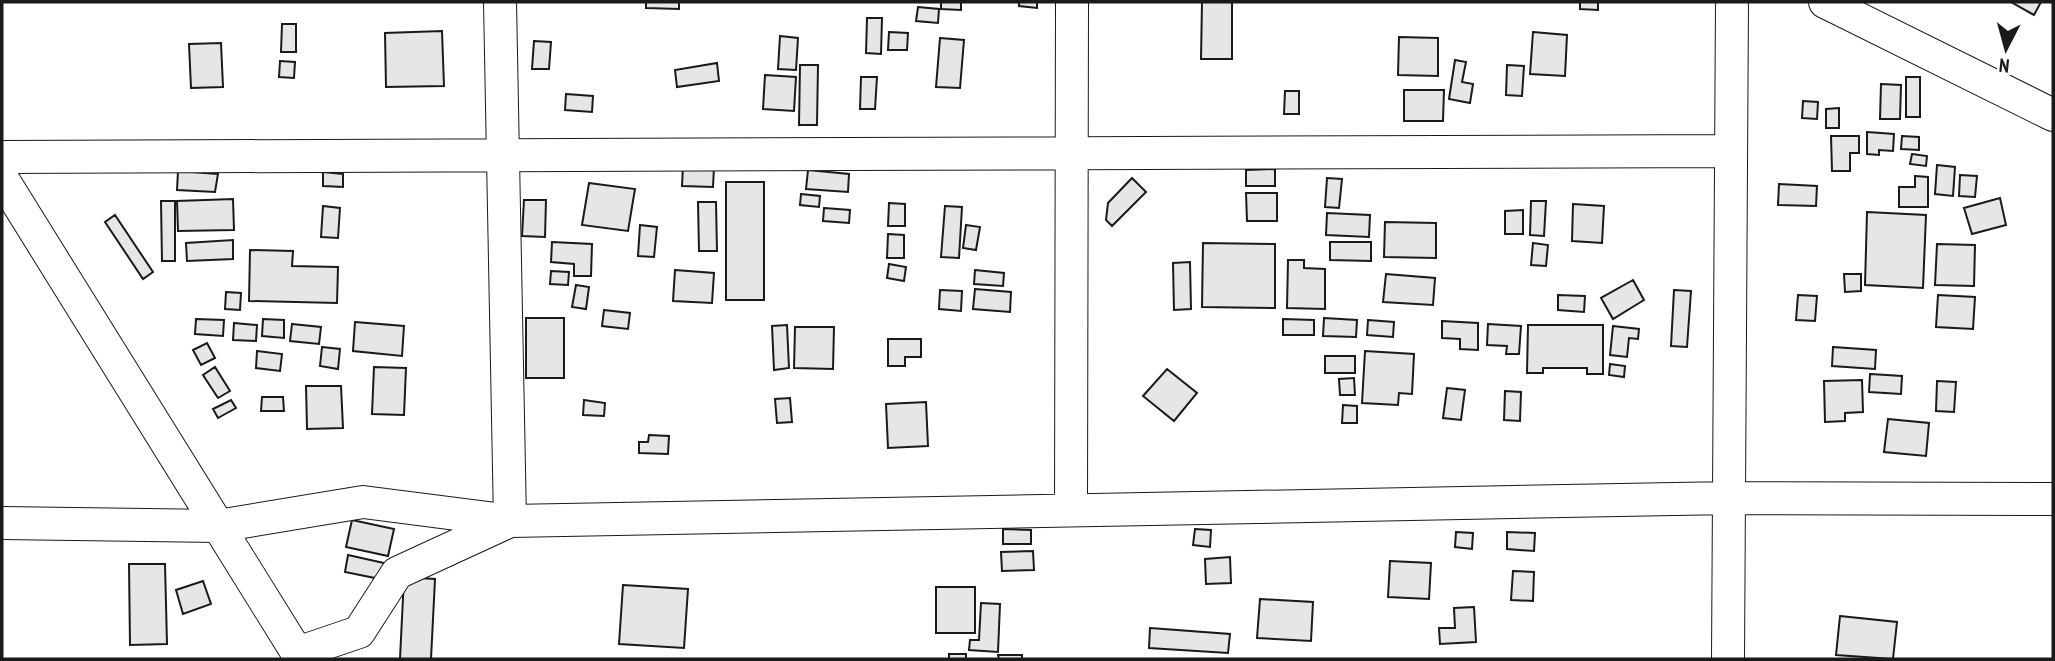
<svg xmlns="http://www.w3.org/2000/svg" width="2055" height="661" viewBox="0 0 2055 661" font-family="'PT Sans Narrow',sans-serif">
	<rect width="100%" height="100%" fill="#fff"/>
	<path fill="#e6e6e6" stroke="#1a1a1a" stroke-width="2" d="M646,2H679V9L646,8Z
		M941,2H961V10L941,9Z
		M1019,2H1037V8L1019,6Z
		M1202,2H1232V59H1201Z
		M1580,2H1598V10L1580,9Z
		M2011,2H2041L2034,15Z
		M918,7L939,9L938,23L916,21Z
		M867,18H882L881,54L866,53Z
		M282,24H296V52H281Z
		M442,31L444,86L386,87L385,33Z
		M889,32L908,33L907,50H888Z
		M1533,32L1567,35L1565,76L1530,74Z
		M780,36L798,38L796,70L778,69Z
		M1399,37L1438,38V76L1398,75Z
		M940,38L964,40L960,88L936,87Z
		M534,41L551,42L549,69H532Z
		M221,43L223,87L191,88L189,44Z
		M1455,60L1466,62L1462,82L1473,84L1470,103L1449,99Z
		M280,61L295,62L294,78L279,77Z
		M717,63L719,81L677,87L675,70Z
		M800,65H818L817,125H799Z
		M1507,65L1524,66L1522,96L1506,95Z
		M765,75L796,77L794,111L763,109Z
		M861,77H877L875,109H860Z
		M1906,77H1920V117H1906Z
		M1881,84L1901,85L1900,119H1880Z
		M1404,90H1444L1443,121H1404Z
		M1285,91H1299V114H1284Z
		M566,94L593,96L592,112L565,110Z
		M1803,101L1818,102L1817,119L1802,118Z
		M1839,108V128H1826V109Z
		M1867,132L1894,134L1893,151L1879,150V155L1867,154Z
		M1831,136H1859V153H1850V171H1832Z
		M1902,136L1919,137V150L1901,149Z
		M1912,154L1927,156L1926,166L1910,164Z
		M1937,165L1955,167L1953,196L1935,194Z
		M683,166L714,167L713,187L682,186Z
		M1275,169V186H1246V170Z
		M808,170L849,174L848,192L806,189Z
		M178,171L218,174L215,192L177,190Z
		M323,172L343,174V187L323,186Z
		M1960,175L1977,176L1975,197L1959,196Z
		M1915,176L1928,177V207H1899V187H1915Z
		M1132,178L1146,192L1112,226L1106,220L1108,203Z
		M1327,178L1342,179L1339,208L1325,207Z
		M726,182H764V300H726Z
		M589,183L635,189L628,231L582,225Z
		M1779,184L1817,186L1816,206L1778,205Z
		M1246,193H1277V221H1247Z
		M801,194L820,196L819,207L800,205Z
		M2000,198L2006,225L1972,234L1964,208Z
		M233,199L234,230L178,231L177,201Z
		M524,200H546L545,237L522,236Z
		M161,201H175V261H162Z
		M1531,201H1546L1544,236L1530,235Z
		M698,202H716L717,251H699Z
		M889,203L905,204V226H888Z
		M1573,204L1604,206L1602,243L1572,241Z
		M323,206L340,208L338,238L321,237Z
		M945,206L962,207L959,258L941,257Z
		M824,208L850,210L849,223L823,221Z
		M1523,210V234H1505V211Z
		M1867,212L1926,215L1923,288L1865,285Z
		M1327,213L1370,215L1369,237L1326,235Z
		M115,215L153,272L143,279L105,222Z
		M1385,222L1436,223V258L1384,257Z
		M640,225L657,227L654,257L638,256Z
		M966,225L980,227L976,250L963,248Z
		M888,234L904,235V258H887Z
		M233,240V259L187,261L186,243Z
		M552,242L592,244L591,276H574V264L551,262Z
		M1330,242H1371V261L1330,260Z
		M1203,243L1275,244V308L1202,307Z
		M1533,243L1548,245L1546,266L1531,265Z
		M1937,244L1975,245L1974,286L1935,285Z
		M250,250L293,251L292,266L338,267L337,303L249,301Z
		M1288,260H1304V268L1325,269V309L1287,308Z
		M1190,262L1191,309L1174,310L1173,263Z
		M889,264L906,267L904,281L887,278Z
		M675,270L714,273L712,303L673,301Z
		M975,270L1004,273L1003,286L974,284Z
		M551,271L569,272L568,285L550,284Z
		M1386,274L1435,278L1433,305L1383,302Z
		M1844,274H1861V291L1845,292Z
		M1633,280L1644,300L1613,319L1601,298Z
		M576,285L589,287L586,309L572,307Z
		M975,289L1011,292L1010,312L973,309Z
		M940,290L962,291L961,311L939,309Z
		M1674,290L1691,291L1687,347L1671,346Z
		M226,292L241,293L240,310L225,309Z
		M1558,295L1585,296L1584,312L1558,310Z
		M1798,295L1817,296L1815,321L1796,320Z
		M1938,295L1975,297L1973,329L1936,327Z
		M604,310L630,313L628,329L602,326Z
		M526,318H564V378H526Z
		M1324,318L1357,320L1356,337L1323,336Z
		M196,319L224,320L223,336L195,334Z
		M263,319L284,320V338L262,336Z
		M1283,319L1314,320V335H1283Z
		M1368,320L1394,322L1393,337L1367,335Z
		M1442,321L1478,323V350L1460,349V339L1442,338Z
		M355,322L404,326L402,356L353,351Z
		M234,323L257,325L256,341L233,340Z
		M292,324L321,327L319,344L290,341Z
		M1488,324L1521,326L1519,354H1506L1507,346L1487,345Z
		M787,325L789,368L774,370L772,326Z
		M1528,325H1603V374H1587V368H1543V373H1527Z
		M1613,326L1639,329L1638,339L1629,338L1627,357L1610,355Z
		M795,327H834L833,369L794,368Z
		M888,339H921V357H905V366H888Z
		M207,343L215,358L201,365L193,350Z
		M322,347L340,349L338,369L320,366Z
		M1833,347L1876,350L1875,369L1832,366Z
		M257,351L282,354L280,371L256,368Z
		M1365,351L1414,354L1412,394L1399,393L1398,405L1362,403Z
		M1325,356H1355V373H1325Z
		M1610,364L1625,366L1624,377L1609,375Z
		M215,367L230,391L218,398L203,375Z
		M374,367L406,368L404,415L372,414Z
		M1167,369L1197,393L1174,421L1143,396Z
		M1870,374L1902,376L1901,394L1869,392Z
		M1354,378L1355,395H1340L1339,379Z
		M1862,380L1863,412L1845,413V421L1825,422L1824,381Z
		M1937,381L1956,382L1954,412L1936,411Z
		M306,386H341L343,428L307,429Z
		M1447,388L1465,390L1461,420L1443,418Z
		M1505,391L1521,392L1520,421L1504,420Z
		M262,397H283L284,411H261Z
		M790,398L792,422L777,423L775,399Z
		M231,400L236,408L218,418L213,409Z
		M584,400L605,403L604,416L583,415Z
		M926,402L928,446L888,448L886,404Z
		M1343,405L1357,406V423H1342Z
		M1888,419L1929,423L1926,456L1884,452Z
		M649,435L669,436L668,454L639,453V442H648Z
		M352,520L394,529L388,556L346,547Z
		M1003,529L1031,530V544H1003Z
		M1195,529L1211,530L1210,547L1193,545Z
		M1456,532L1473,533L1472,549L1455,547Z
		M1507,532L1535,533L1534,551L1507,549Z
		M1033,551L1034,570L1002,571L1001,552Z
		M348,555L384,563L380,579L345,572Z
		M1230,557L1231,583L1206,584L1205,559Z
		M1390,561L1431,563L1429,599L1388,597Z
		M129,564H165L167,644L130,645Z
		M1513,571L1534,572L1533,601L1511,600Z
		M404,577L435,579L431,659H400Z
		M203,581L211,604L183,614L176,590Z
		M623,585L688,589L684,648L619,644Z
		M936,587H975V633H936Z
		M1260,599L1313,602L1311,641L1257,638Z
		M981,603L1000,604L998,652L969,650L970,640H979Z
		M1474,607L1476,642L1440,644L1439,628H1455L1454,608Z
		M1840,616L1897,622L1893,659L1836,655Z
		M1150,628L1230,634L1228,653L1149,648Z
		M949,654H966V659H949Z
		M998,655H1022V659H999Z"/>
	<g fill="none" stroke-linecap="round" stroke-linejoin="round">
		<defs>
			<path id="minor" d="M1825,2L2053,115
				M2,157L1731,151
				M2,178L301,659
				M1071,510L1072,2
				M2,523L218,526L363,502L510,521L1729,498L2053,499
				M297,659V653L359,632L397,573L510,521L500,2
				M1728,659L1732,2"/>
		</defs>
		<use href="#minor" stroke="#1a1a1a" stroke-width="34"/>
		<use href="#minor" stroke="#fff" stroke-width="32"/>
	</g>
	<rect width="2055" height="661" fill="none" stroke="#1a1a1a" stroke-width="7"/>
	<g transform="translate(2006 49) rotate(186)" stroke="#ffffff" stroke-width="5" paint-order="stroke">
	<path d="M0-5L12 26L0 18L-12 26Z" fill="#1a1a1a"/>
	<text y="-10" font-size="19" font-weight="bold" text-anchor="middle" fill="#1a1a1a">N</text>
	</g>
</svg>
